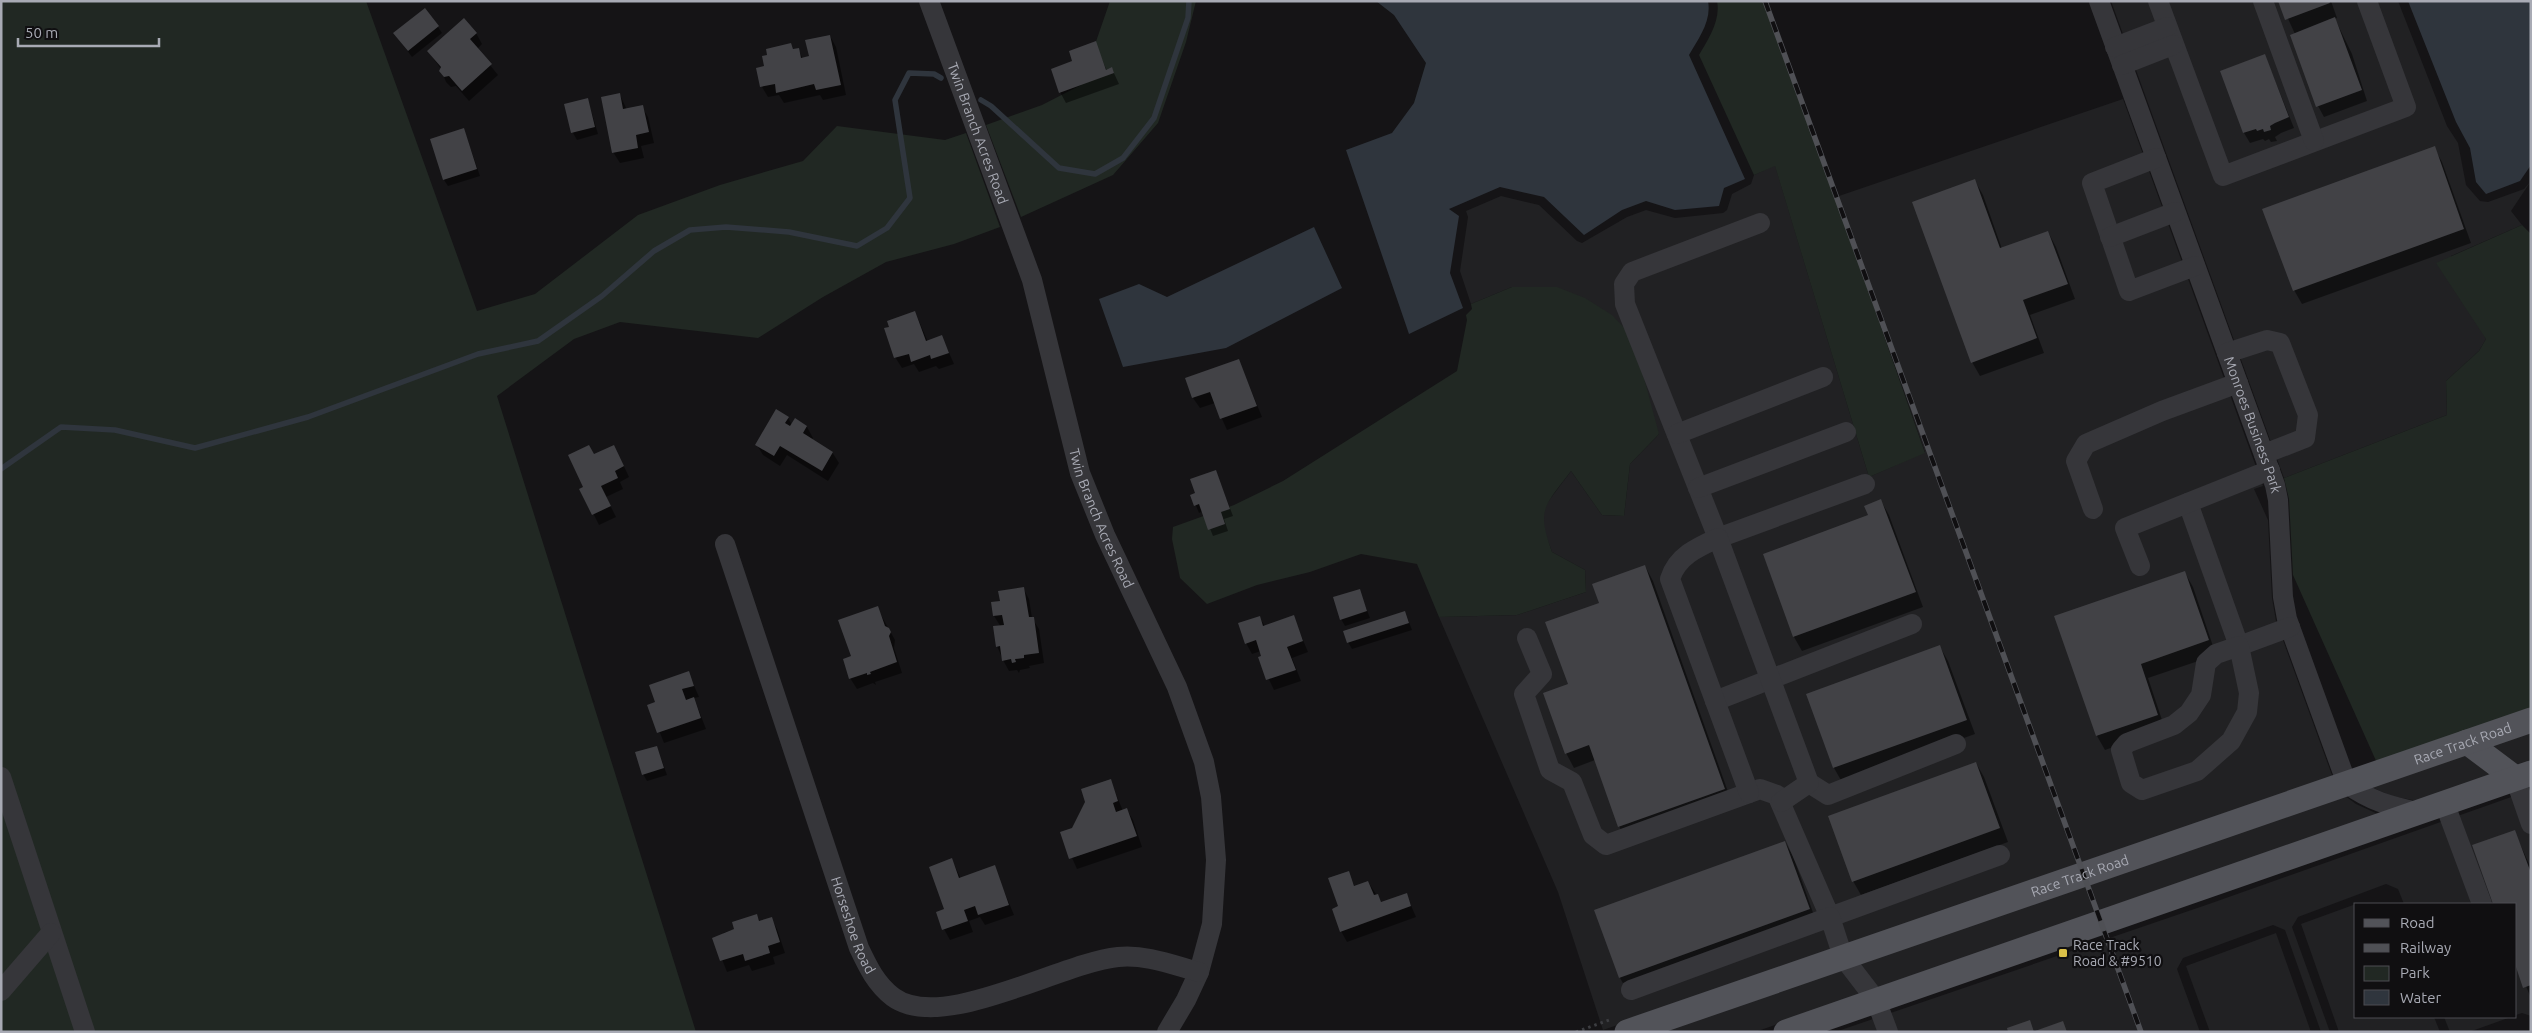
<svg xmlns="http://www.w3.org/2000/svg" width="2532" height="1033" viewBox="0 0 2532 1033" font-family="Ubuntu,sans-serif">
	<rect width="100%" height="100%" fill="#151416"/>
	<path fill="#212123" d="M2111,1H2398L2447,126L2458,143L2466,185L2480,201L2488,202L2524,189L2531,181L2511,211L2522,225L2451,256L2486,339L2479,351L2446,381L2447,415L2284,478Z
		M2123,99L2263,486L2254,489L2268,520L2272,598L2276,621L2333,778L1603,1030L1558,892L1439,617L1517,615L1586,592L1585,570L1552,552L1544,531V507L1571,471L1602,515L1624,516L1630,464L1659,434L1512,287L1471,304L1460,271L1468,217L1466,211L1501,196L1539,205L1577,241L1582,243L1627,217L1646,210L1675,218L1723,213L1727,210L1732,194L1751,184L1754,175L1775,165L1869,477L1925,452L1836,197Z
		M2531,730V762L2418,801L2391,796L2369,786Z
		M2531,790V1016L2522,1013L2516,1015V904H2404L2398,889L2386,884L2298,917L2292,927L2330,1032H2321L2285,930L2273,925L2183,958L2177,969L2200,1032H1835L2209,904Z
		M2344,795L2356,804L2380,815L1755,1032H1657Z
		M2356,904V1017H2434L2440,1032H2339L2301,924Z
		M2276,933L2311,1032H2210L2186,966Z
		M2444,1017H2511L2469,1032H2450Z"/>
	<path fill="#212823" d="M1,1H366L477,311L535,294L638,215L720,185L803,161L837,126L945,140L966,133L1000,227L954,244L886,262L823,297L758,338L620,322L574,339L497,396L696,1032H1Z
		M1110,1H1196L1186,42L1158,123L1113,175L1021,217L986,125L1042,105L1081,85Z
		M1717,1H1767L1925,453L1869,477L1775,166L1754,175L1699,55C1708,40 1721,20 1717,1Z
		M2522,225L2531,234V709L2377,763L2293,575L2289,499L2284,478L2447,415L2446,381L2479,351L2486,339L2436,263Z
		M1512,287H1557L1585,298L1612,315L1633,337L1659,434L1630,464L1624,516L1602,515L1571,471C1545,506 1536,508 1552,552L1585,570L1586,592L1517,615L1439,617L1417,564L1361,554L1310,572L1257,585L1207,604L1180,578L1172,539L1173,527L1234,505L1283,481L1457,371L1467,320L1466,315L1472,309L1471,304Z"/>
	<path fill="#2f353d" d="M1376,1H1708C1712,21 1698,39 1689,55L1745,179L1724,188L1719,206L1675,210L1646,201L1622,210L1584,235L1544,197L1500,187L1449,209L1459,216L1450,273L1463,308L1409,334L1346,150L1392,133L1414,103L1426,63L1394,15Z
		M2408,1H2531V165L2520,181L2486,194L2476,182L2470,148L2456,122Z
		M1314,227L1342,288L1226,348L1123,367L1099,299L1139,284L1167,297Z"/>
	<path fill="#0007" d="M2280,1H2331L2337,18L2335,19L2352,54L2367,101L2324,117L2318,106L2295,34Z
		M438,27L442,33L412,57L395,34Z
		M476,33L482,44L477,49L498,75L469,101L456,86L451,87L446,82L441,69L428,51Z
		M830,36L836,47L846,95L823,100L820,95L784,103L779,95L768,97L762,87L758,69L765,67L791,45L794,50L798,49L803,59L810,57Z
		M1095,43L1107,71L1112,69L1119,84L1066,103L1060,92L1074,62Z
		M2265,56L2294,128L2281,133L2275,137L2277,141L2271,142L2269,139L2265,141L2263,139L2250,143L2244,133L2222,71Z
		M620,95L627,110L642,107L648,117L654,143L641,146L644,158L620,163L613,152Z
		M588,100L598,134L577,140L573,133Z
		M464,130L480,176L448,186L444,180Z
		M2434,148L2442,162L2471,243L2302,304L2294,290Z
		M1975,181L1983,195L2002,249L2048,232L2056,247L2075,299L2030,315L2044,353L1980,376L1972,362Z
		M915,312L928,342L942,337L954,364L939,369L936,366L919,372L914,364L902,368L895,357L890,327Z
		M1239,361L1262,417L1227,430L1215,403L1200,408L1193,398Z
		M788,418L792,425L795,420L807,427L813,438L811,440L832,452L839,463L828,481L787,455L780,466L763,455L757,445Z
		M594,455L620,458L629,477L620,482L623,489L606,497L616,517L599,525L581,489L585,487Z
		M1216,472L1233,516L1224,519L1228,531L1213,536L1203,511L1199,513L1192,496L1197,494Z
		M1881,501L1889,515L1923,607L1802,651L1794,637L1764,555L1869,516Z
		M1645,566L1653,581L1732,803L1627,841L1619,826L1595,760L1574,768L1566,753L1569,685L1600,603Z
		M2185,573L2193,587L2216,655L2148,678L2165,729L2105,750L2097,736Z
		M1023,588L1029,599L1032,618L1039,629L1044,663L1029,666L1030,668L1020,670L1019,673L1017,670L1009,671L1003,660L997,646L1001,627L994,616L1001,602Z
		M1359,590L1370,618L1345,626L1341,619Z
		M877,608L895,640L894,648L902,673L875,682L876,685L873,683L857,689L850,678L852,657Z
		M1405,612L1412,630L1352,649L1348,642Z
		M1293,616L1308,652L1292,658L1301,681L1274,690L1259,658L1263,656L1261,651L1252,654L1246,643L1259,617L1265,626Z
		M1940,647L1948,661L1975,734L1842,782L1834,768L1808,694Z
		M688,672L699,697L694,698L706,729L664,743L649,705L657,703Z
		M657,747L667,775L647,781L643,774Z
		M1976,763L1984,777L2008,842L1861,895L1853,881Z
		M1110,780L1123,811L1127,810L1133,820L1142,847L1077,869L1061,833L1073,829Z
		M2514,831L2531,868V998L2516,963V904H2494L2473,846Z
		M1785,842L1793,856L1817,924L1628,992L1620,978L1595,911Z
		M952,860L961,879L994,867L1014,915L985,925L980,917L969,921L973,932L950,940L944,929Z
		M1348,873L1355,887L1368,882L1382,903L1406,894L1416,917L1347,942L1341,931L1340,907Z
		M757,915L760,922L771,918L777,929L785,953L773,957L775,964L752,971L749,965L727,972L714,939L724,936L723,933L735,929Z"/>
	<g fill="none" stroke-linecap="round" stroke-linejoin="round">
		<path stroke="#2f353d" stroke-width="5.5" d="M981,100L991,106L1059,168L1095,174L1123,158L1154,118L1188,18L1189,1
			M1,469L61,427L115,430L195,448L308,417L478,354L538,341L602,296L654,251L690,230L726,227L789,232L857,246L887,228L910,198L895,100L909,73L934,74L941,78"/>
	</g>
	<path fill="#424246" d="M2278,1H2329L2330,3L2285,20Z
		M425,8L439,26L408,51L393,33Z
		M2335,17L2362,90L2316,107L2290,35Z
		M464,18L477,33L470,39L492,64L462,91L449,76L444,77L439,71L441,67L427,51Z
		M830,35L841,85L816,90L814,84L776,93L775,84L760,87L756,68L764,66L762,56L767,55L766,49L791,43L793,49L799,48L801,58L809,56L805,40Z
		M1096,41L1106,70L1112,67L1114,73L1059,93L1051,69L1072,61L1069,51Z
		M2265,54L2289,117L2275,123L2270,126L2271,130L2264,132L2263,129L2257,131L2256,129L2243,133L2220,71Z
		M620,93L623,109L643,105L649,132L636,135L638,148L612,153L601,97Z
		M588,98L595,127L571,133L564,104Z
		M464,128L477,169L443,180L430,139Z
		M2435,146L2464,229L2293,291L2262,209Z
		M1975,179L2000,248L2048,231L2068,284L2023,300L2037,338L1971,363L1912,202Z
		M915,311L926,341L942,335L949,353L931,359L930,355L911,362L909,354L894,358L884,328L889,327L887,321Z
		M1239,359L1257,406L1220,419L1210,392L1192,398L1185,378Z
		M776,409L789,417L785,423L790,426L795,418L807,426L803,433L833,452L822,471L780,446L774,456L755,445Z
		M589,445L594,454L614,445L624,466L615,471L618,478L601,486L611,506L592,515L579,489L583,487L568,455Z
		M1216,470L1230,509L1221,512L1225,524L1208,530L1199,504L1194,506L1190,495L1195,493L1190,479Z
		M1881,499L1916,592L1793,637L1763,554L1868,515L1864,506Z
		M1645,565L1725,789L1618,827L1589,745L1565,754L1543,693L1568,684L1545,622L1599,603L1592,584Z
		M2185,571L2209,640L2141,664L2158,715L2096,736L2054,616Z
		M1024,587L1029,617H1034L1039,653L1024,655V658L1015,659L1016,662L1012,663L1011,659L1002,661L1000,646L996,647L993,626L1004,625L1002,615L993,616L991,602L1000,601L998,591Z
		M1360,589L1367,611L1340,620L1333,597Z
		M878,606L885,626L889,628L891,632L889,636L897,662L870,672L871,674L867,675V673L849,679L843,659L851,656L838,620Z
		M1405,611L1409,623L1347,643L1343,631Z
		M1294,615L1303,641L1287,647L1296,670L1266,680L1258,657L1261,656L1256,640L1245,644L1238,623L1260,616L1263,626Z
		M1940,645L1967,720L1833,768L1806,694Z
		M689,671L694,686L682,689L686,700L694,697L701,718L657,733L647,705L655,702L649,685Z
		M657,746L664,768L642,775L635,752Z
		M1976,762L2000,828L1852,882L1828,816Z
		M1111,779L1118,801L1113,803L1116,812L1127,808L1137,836L1069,859L1060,832L1072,828L1085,802L1081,789Z
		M2515,830L2531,873V985L2523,988L2516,967V904H2493L2472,845Z
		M1785,841L1810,909L1619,978L1594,910Z
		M952,858L959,878L995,865L1009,905L978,915L975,906L964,910L968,921L942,930L936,912L944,909L929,867Z
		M1349,871L1354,886L1368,881L1374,895L1378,894L1381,902L1407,893L1411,906L1340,932L1332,909L1338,906L1328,878Z
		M757,914L759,921L772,917L780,942L768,946L770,953L745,961L743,954L720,961L712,938L734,929L732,922Z
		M2030,1020L2034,1032H2008L2007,1028Z
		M2063,1021L2067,1032H2035V1031Z"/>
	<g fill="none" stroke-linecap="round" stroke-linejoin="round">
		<path stroke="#3c3d41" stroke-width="3" stroke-dasharray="2.5 4" stroke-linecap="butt" d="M1576,1032L1609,1020"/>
		<g stroke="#36363a" stroke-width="20">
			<path id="s1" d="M929,1L1032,280L1080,473L1105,535L1177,687L1204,762L1211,797L1216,860L1212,924L1199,972L1186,1000L1167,1032"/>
			<path id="s2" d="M2099,1L2275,485L2278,500L2283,597L2287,619L2347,784C2371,801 2389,806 2418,812"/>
			<path d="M2158,1L2223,176L2406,107L2367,1"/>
			<path d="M2263,1L2314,141"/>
			<path d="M2115,47L2167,27"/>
			<path d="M2122,65L2173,45"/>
			<path d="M2156,158L2092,183L2129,291L2195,266"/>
			<path d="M1760,223L1632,272L1624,284L1625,304L1718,538L1865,484"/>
			<path d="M2110,237L2175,212"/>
			<path d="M2227,353L2267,340L2280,343L2308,415L2305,438L2264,454"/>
			<path d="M1677,434L1823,377"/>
			<path d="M1698,488L1846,432"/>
			<path d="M2188,503L2239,646L2290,627"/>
			<path d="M2093,509L2076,461L2086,444L2162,411L2238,383"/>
			<path id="s3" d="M725,544L859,948C868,967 876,984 893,997C942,1033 1060,963 1118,957C1145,954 1173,965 1199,972"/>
			<path d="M2140,566L2125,528L2270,470"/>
			<path d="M1527,638L1542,674L1524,694L1550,770L1572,782L1593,835L1606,845L1760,789L1777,795L1830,917L2000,855"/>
			<path d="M2239,646L2249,693L2247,712L2231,741L2197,771L2142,790L2131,783L2121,750L2127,743L2174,725L2189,713L2201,695L2206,663L2216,654Z"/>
			<path d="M1715,701L1912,624"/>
			<path d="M1,777L85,1032"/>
			<path d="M2515,778L2531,824"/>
			<path d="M1809,783L1828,795L1956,744"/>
			<path d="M1749,793L1670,579C1677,556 1698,547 1718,538L1809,783L1781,802"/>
			<path d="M2444,802L2482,904"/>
			<path d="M1631,990L1830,917L1843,957L1876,1000L1888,1032"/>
			<path d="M1,991L51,933"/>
		</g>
		<g stroke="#525359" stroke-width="25">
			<path d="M2467,742L2515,778"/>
			<path id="s4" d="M1627,1032L2531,720"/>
			<path d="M1786,1032L2531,773"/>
		</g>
		<defs>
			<path id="rail" d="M1765,1L2141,1032"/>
		</defs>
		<use href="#rail" stroke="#4f5055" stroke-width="5.5"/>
		<use href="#rail" stroke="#100f11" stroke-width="4" stroke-dasharray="11" stroke-linecap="butt"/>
	</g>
	<rect fill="#dac048" stroke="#100f11" stroke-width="2" x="2058" y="948" width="10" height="10" rx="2.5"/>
	<g text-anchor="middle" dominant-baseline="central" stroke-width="4.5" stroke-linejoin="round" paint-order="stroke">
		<g font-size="14" fill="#a8aab4" stroke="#100f11">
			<text stroke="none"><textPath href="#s1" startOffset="141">Twin Branch Acres Road</textPath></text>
			<text stroke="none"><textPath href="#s2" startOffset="451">Monroes Business Park</textPath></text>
			<text stroke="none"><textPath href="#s1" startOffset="546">Twin Branch Acres Road</textPath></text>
			<text stroke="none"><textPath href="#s4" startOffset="884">Race Track Road</textPath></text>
			<text stroke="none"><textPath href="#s4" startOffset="479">Race Track Road</textPath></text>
			<text stroke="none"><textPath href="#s3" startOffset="402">Horseshoe Road</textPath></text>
		</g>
		<g font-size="14" fill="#a8aab4" stroke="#100f11" text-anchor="start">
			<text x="2073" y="945">Race Track<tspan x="2073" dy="16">Road &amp; #9510</tspan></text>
		</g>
	</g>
	<rect width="2532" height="1033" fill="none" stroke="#a8aab4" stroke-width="5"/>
	<rect x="2354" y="903" width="162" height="115" fill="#100f11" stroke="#4d4d52"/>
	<rect x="2364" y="919" width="25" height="8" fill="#525359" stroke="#4d4d52"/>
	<text x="2400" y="928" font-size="15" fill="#a8aab4">Road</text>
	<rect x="2364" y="944" width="25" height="8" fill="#4f5055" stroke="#4d4d52"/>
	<text x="2400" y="953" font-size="15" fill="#a8aab4">Railway</text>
	<rect x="2364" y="966" width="25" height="15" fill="#212823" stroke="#4d4d52"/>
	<text x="2400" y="978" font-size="15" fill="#a8aab4">Park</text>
	<rect x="2364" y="990" width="25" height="15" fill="#2f353d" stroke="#4d4d52"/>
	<text x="2400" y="1003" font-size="15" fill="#a8aab4">Water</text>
	<path d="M18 38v8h141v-8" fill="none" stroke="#a8aab4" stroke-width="2.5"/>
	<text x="25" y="38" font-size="15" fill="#a8aab4" stroke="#100f11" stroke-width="4" paint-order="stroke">50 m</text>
</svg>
